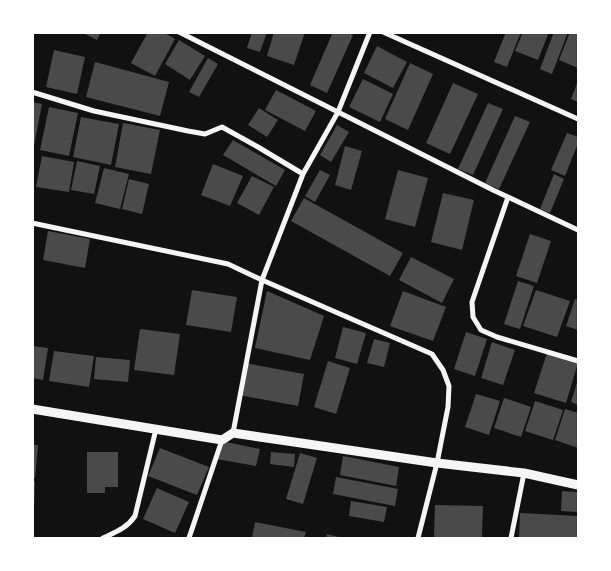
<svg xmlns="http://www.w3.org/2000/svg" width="611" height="571" viewBox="0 0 611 571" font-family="Overpass,sans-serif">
	<rect width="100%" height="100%" fill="#111"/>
	<path fill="#4a4a4a" d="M81,32H101L97,40Z
		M148,32H163L175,39L155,76L131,63Z
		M252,32H267L260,52L247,48Z
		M274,32H305L294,65L267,56Z
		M333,32H347L353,35L327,93L310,85Z
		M506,32H521L507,67L494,62Z
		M523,32H549L538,60L515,51Z
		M554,32H568L552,74L540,69Z
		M570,32H578V68L559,60Z
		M179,40L205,56L190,80L165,64Z
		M377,46L407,62L393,88L364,73Z
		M54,50L85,57L77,94L46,87Z
		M208,58L218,64L199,97L189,92Z
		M95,62L169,82L160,116L86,97Z
		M410,63L433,74L408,130L385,119Z
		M363,79L393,94L380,122L349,107Z
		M578,81V102L571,99Z
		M453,83L478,94L450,154L426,143Z
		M276,90L316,111L305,131L265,110Z
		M32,102L42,104L33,151H32Z
		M488,103L503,109L473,175L458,169Z
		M49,107L78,113L69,156L40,150Z
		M259,108L278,120L267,137L248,125Z
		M515,116L530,122L499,189L485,183Z
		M81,117L119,124L111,165L73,157Z
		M123,123L160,130L151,174L115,167Z
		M337,125L349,132L331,162L320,155Z
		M567,133L578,137V143L565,176L551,170Z
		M233,140L285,170L276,186L223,155Z
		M345,146L362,151L351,190L335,185Z
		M42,156L74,162L69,192L36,187Z
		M77,161L100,166L94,194L71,190Z
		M213,164L243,176L230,206L201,195Z
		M104,168L129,174L120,209L95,203Z
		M320,170L330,175L315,202L305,196Z
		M398,170L428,178L415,227L385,219Z
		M554,174L564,179L550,213L540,209Z
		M252,176L274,187L259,215L237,203Z
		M129,179L149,184L142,214L122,209Z
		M443,193L474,200L462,250L431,242Z
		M304,198L403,253L390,276L291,221Z
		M48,231L90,239L85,268L43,260Z
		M530,234L551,241L537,283L516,276Z
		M411,257L454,279L442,303L399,280Z
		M518,281L534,286L520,329L504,324Z
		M192,290L237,297L231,332L186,325Z
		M536,290L570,301L557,337L523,326Z
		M267,291L324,316L310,360L255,348Z
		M403,291L446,307L433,341L390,326Z
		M575,299L578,300V330L566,326Z
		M343,327L366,333L357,364L335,358Z
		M140,329L180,334L174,375L134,370Z
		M466,332L487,339L475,376L454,369Z
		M374,339L390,343L384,367L367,363Z
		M492,342L515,350L503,385L481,378Z
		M32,346L48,348L43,380L32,378Z
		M54,351L94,356L89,387L49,381Z
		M547,353L578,363L566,403L534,393Z
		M96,357L130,360L128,382L94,379Z
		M328,361L350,368L336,414L314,407Z
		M245,363L304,374L298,406L239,395Z
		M578,379V405L571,402Z
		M476,394L500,401L489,435L465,427Z
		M504,398L531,407L521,437L494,428Z
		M535,401L563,410L553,440L525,431Z
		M565,409L578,413V448L555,440Z
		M221,441L260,449L256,466L217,459Z
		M32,445H38L35,478H32Z
		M160,448L209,467L197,495L148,476Z
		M87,452H118V487H105V493H87Z
		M271,452L295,454L294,467L270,464Z
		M300,453L317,458L303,504L286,499Z
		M343,456L399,467L396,486L340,475Z
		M336,477L398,489L395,506L333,494Z
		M32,481H35L34,507H32Z
		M157,488L189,502L175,533L143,519Z
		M562,491L578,492V512L561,511Z
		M351,501L387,507L384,522L349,516Z
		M435,505L483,506L482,538H434Z
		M520,513L578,516V538H519Z
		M255,522L306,532L304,538H252Z
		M327,534L342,538H326Z"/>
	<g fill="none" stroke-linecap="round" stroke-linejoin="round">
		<path stroke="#f5f5f5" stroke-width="5" d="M179,32L493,190L578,230
			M383,32L578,119
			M32,92L94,111L188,131L205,134L222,127L258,147L303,174L262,280L233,433
			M303,174L338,112L370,32
			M508,197L472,302L473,317L481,330L497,337L578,361
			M32,223L228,264L262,280L432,354L443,370L449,386L448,407L437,463L418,538
			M103,538C116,532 127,528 135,516L156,429
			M189,538L222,440
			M511,538L524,473"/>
		<path stroke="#f5f5f5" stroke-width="9" d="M32,409L222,440L233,433L437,463L524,473L578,485"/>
	</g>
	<rect width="611" height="571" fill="none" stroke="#ffffff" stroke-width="68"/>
</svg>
